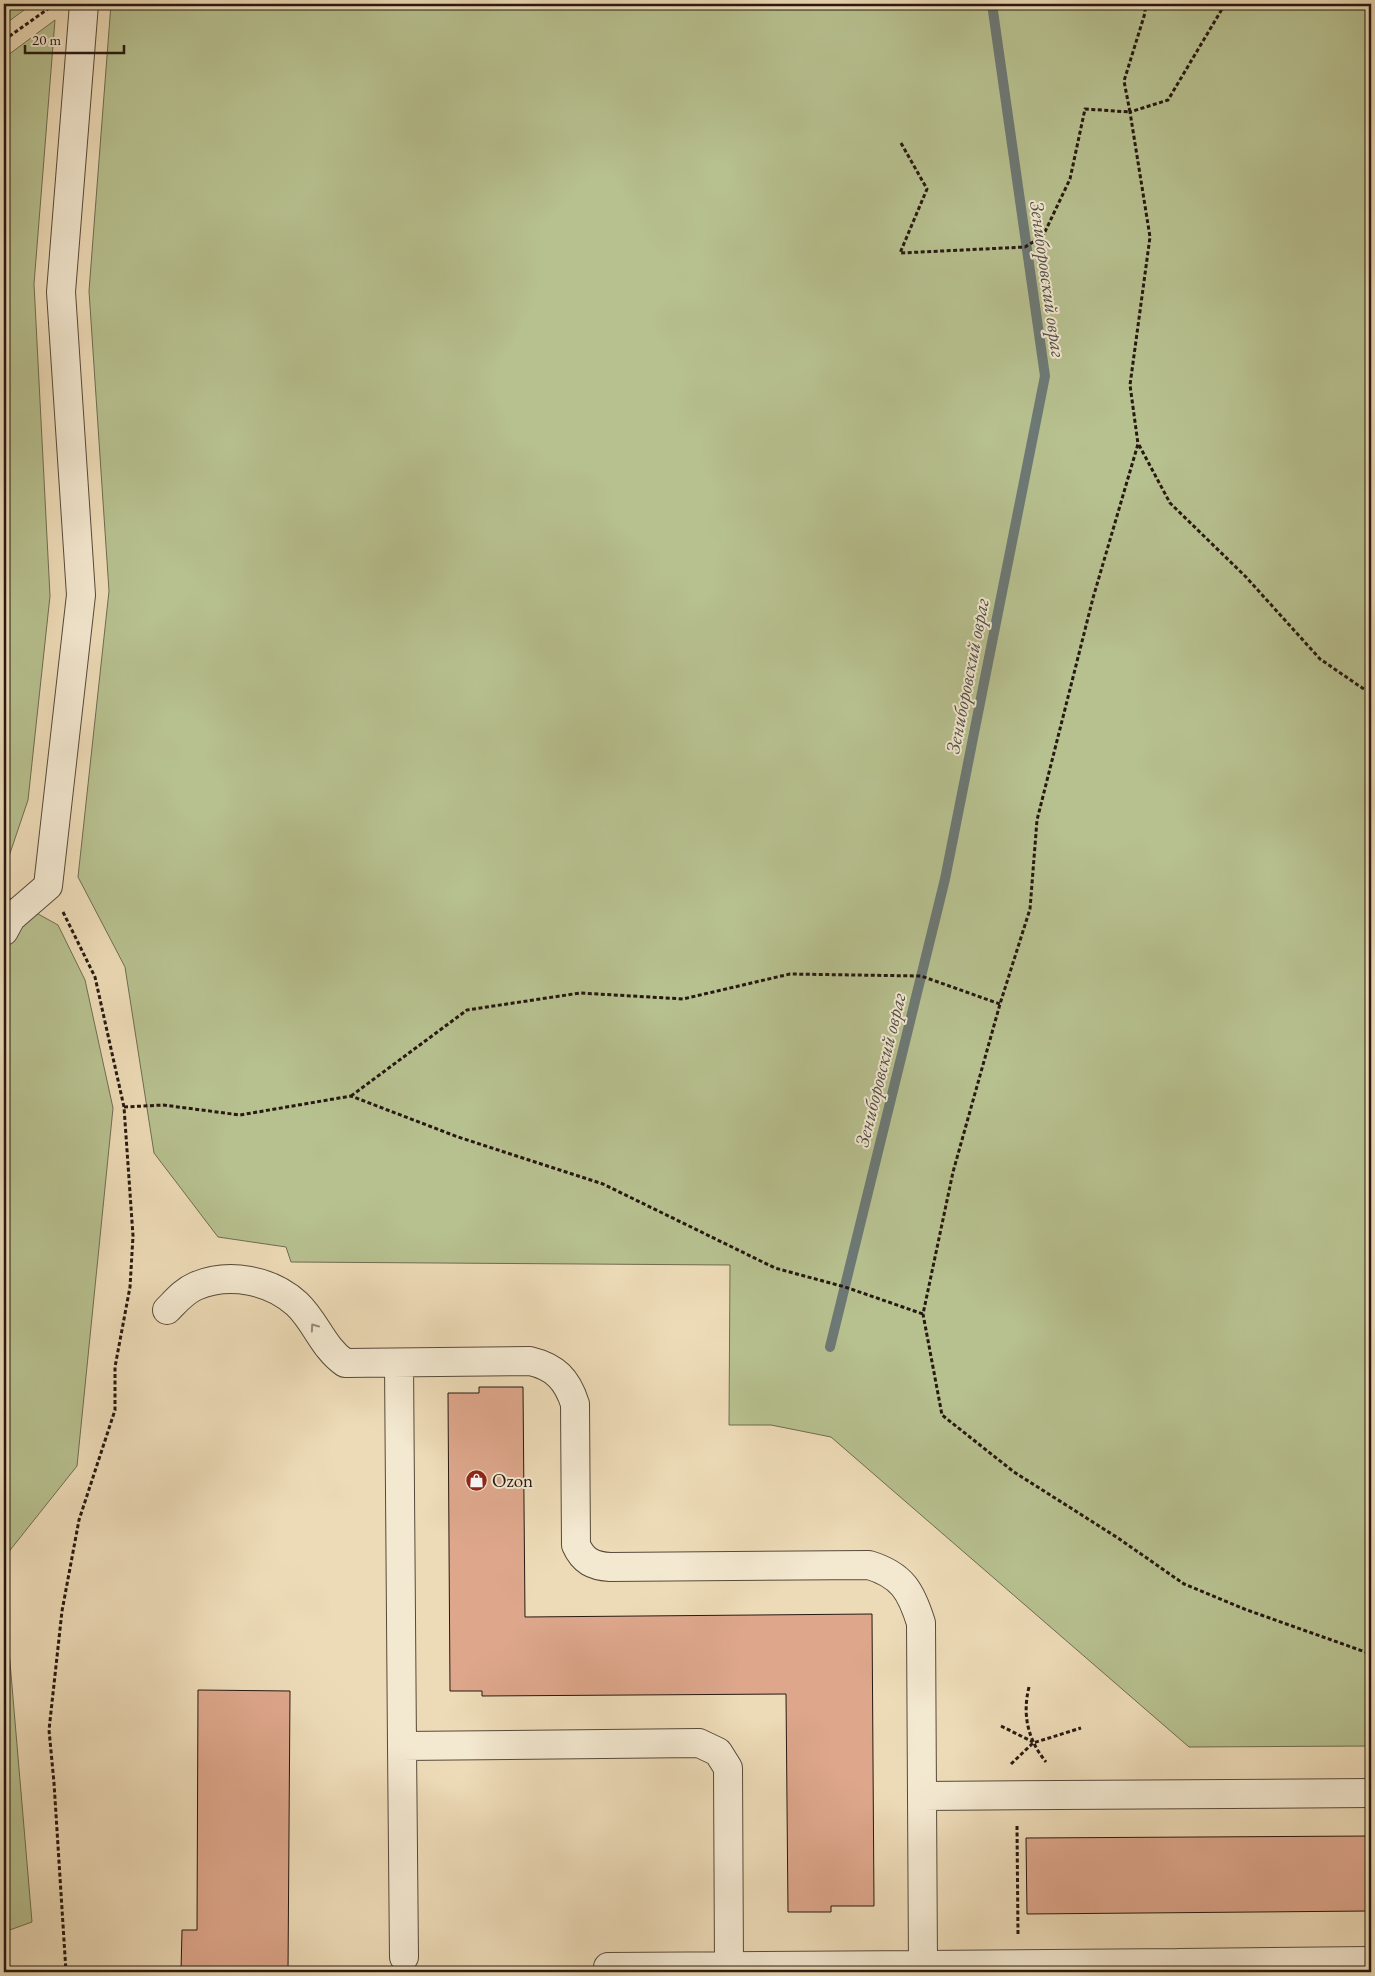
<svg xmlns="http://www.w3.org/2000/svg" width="1375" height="1976" viewBox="0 0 1375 1976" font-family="'EB Garamond',serif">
	<rect width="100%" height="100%" fill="#eddbb7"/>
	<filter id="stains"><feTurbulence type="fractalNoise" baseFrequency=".004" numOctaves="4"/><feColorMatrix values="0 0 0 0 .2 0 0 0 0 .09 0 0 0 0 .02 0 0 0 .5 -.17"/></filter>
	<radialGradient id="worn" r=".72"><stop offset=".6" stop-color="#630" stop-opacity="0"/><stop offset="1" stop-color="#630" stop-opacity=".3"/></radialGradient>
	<path fill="#b7c08f" stroke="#6f6c50" d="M4,4H32L4,25Z
		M111,4H1371V1746L1189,1747L831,1437L771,1425H729L730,1265L291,1262L286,1247L218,1237L154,1153L125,967L78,877L109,591L89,291Z
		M55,20L34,284L50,596L28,800L4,871V58Z
		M4,895L58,925L85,980L113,1108L77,1466L7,1554L6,1615L32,1922L4,1932Z"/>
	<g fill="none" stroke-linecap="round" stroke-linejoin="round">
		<path stroke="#6d7975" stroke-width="10" d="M830,1347L945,879L1045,376L992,4"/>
	</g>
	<path fill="#dea78c" stroke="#271911" d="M479,1387H523L525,1617L872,1614L874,1906H831V1912H788L786,1694L482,1696V1691H450L448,1393H479Z
		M198,1690L290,1691L288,1972H181L182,1930H197Z
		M1370,1836V1911L1027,1914L1026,1838Z"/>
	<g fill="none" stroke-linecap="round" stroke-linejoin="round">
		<defs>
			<path id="minor" d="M4,931L11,918L48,886L81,595L61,292L84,4
				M167,1310C176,1301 184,1291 196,1286C229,1272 271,1280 297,1304C316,1322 323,1348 345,1363L530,1361C555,1367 567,1379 575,1404L576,1545C583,1561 593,1566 610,1567L869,1565C902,1575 911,1591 921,1623L922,1796
				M399,1363L402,1746L699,1743L718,1752L728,1768L729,1966
				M402,1746L404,1957
				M1179,1963L1371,1961
				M923,1965L1179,1963V1972
				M608,1967L923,1965L922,1796L1371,1793"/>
		</defs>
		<use href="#minor" stroke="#584a3a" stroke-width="30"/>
		<path stroke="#271911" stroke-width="3" stroke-dasharray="4 2.5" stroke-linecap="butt" d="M1225,4L1168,100L1130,112L1150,237L1130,385L1138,444L1093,598L1037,820L1030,909L1000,1004L953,1172L923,1314L942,1415L1014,1472L1118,1538L1184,1584L1247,1610L1371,1654
			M4,40L52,6
			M901,143L927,189L900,253L1025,247L1043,236L1070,179L1085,109L1130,112L1124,81L1145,13V4
			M1139,445L1170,503L1246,577L1320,659L1371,694
			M63,912L95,977L124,1107L133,1236L130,1287L115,1367V1410L79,1520L62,1611L49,1730L54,1783L66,1972
			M351,1096L467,1010L580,993L683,999L790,974L921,976L1000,1004
			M124,1107L163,1105L240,1115L351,1096L458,1137L603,1184L775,1268L845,1287L923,1314
			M1029,1687C1022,1715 1028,1740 1046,1762
			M1001,1726L1033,1742
			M1011,1764L1033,1743L1081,1728
			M1017,1826L1018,1935"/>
		<use href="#minor" stroke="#f3e8d0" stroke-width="28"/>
	</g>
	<defs><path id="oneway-chevron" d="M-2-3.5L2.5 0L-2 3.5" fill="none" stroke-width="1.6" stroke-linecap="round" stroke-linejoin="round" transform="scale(1.25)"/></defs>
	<use stroke="#978b7a" href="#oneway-chevron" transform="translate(314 1327) rotate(-125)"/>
	<defs>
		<symbol id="shop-disc" viewBox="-11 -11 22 22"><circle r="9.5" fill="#8f2418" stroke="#f3e8d0"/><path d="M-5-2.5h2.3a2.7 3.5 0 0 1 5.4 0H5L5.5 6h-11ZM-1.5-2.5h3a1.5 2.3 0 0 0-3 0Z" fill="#fff"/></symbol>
	</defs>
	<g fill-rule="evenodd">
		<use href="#shop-disc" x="464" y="1468" width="25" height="25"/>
	</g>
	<g text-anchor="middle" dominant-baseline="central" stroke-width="4" stroke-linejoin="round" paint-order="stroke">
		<g font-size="19" fill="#271911" stroke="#f3e8d0" text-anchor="start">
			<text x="492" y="1480">Ozon</text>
		</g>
		<g font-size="20" font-style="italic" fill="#50514b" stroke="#f3e8d0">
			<text transform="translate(1048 279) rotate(82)">Зениборовский овраг</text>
			<text transform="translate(967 676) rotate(-79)">Зениборовский овраг</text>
			<text transform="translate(880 1070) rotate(-76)">Зениборовский овраг</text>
		</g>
	</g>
	<rect width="1375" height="1976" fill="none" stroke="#eddbb7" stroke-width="20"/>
	<rect x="5" y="5" width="1365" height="1966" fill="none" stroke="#271911" stroke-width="2.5"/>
	<rect x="10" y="10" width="1355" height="1956" fill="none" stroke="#271911"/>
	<path d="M25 45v8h99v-8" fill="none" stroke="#271911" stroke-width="2.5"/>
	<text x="32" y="45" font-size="15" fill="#271911" stroke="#f3e8d0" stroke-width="4" paint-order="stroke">20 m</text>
	<rect width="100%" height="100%" filter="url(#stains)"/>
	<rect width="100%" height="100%" fill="url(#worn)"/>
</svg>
